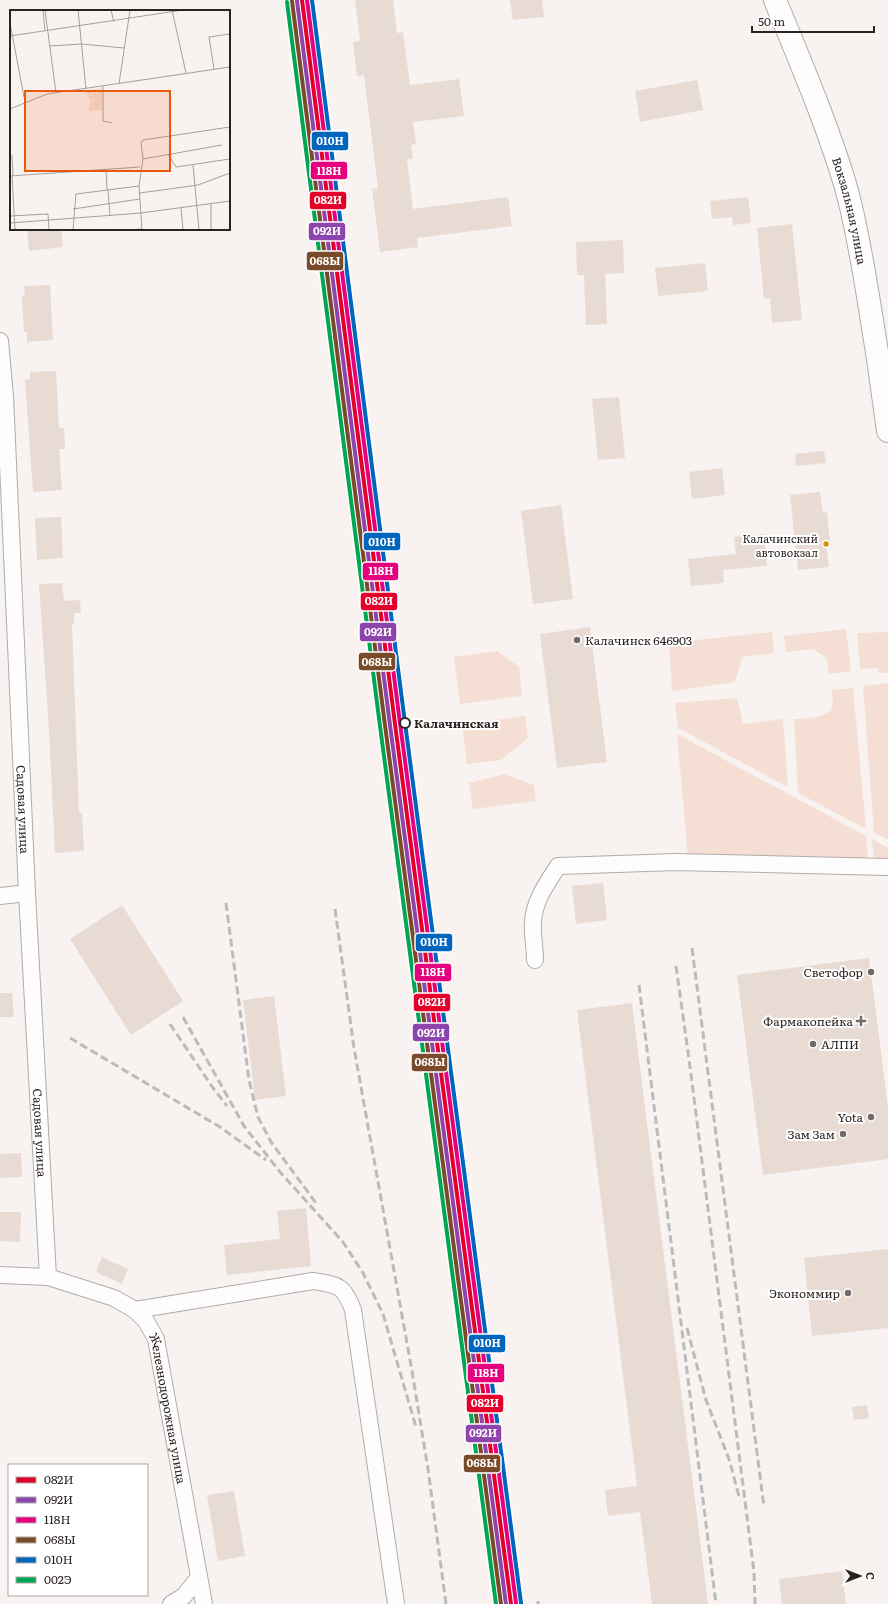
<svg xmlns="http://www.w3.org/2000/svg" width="888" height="1604" viewBox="0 0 888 1604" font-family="Literata,serif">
	<rect width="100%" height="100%" fill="#f8f2f0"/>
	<path fill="#f5dfd4" d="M846,629L851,671L829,674L827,658L813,649L786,652L784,636Z
		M772,632L774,653L742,657L735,682L672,691L669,643Z
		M888,632V673H878V668L860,669L857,633Z
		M497,651L519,667L522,696L460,704L454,657Z
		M888,683V840L874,832L863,686Z
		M853,688L866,829L798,793L794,719C804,719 824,718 831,709C834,703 832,696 832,690Z
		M737,698L743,724L783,719L788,787L678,728L675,703Z
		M525,716L528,738L501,760L467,764L462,724Z
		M677,734L866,836L868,863L688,857Z
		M504,774L534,785L536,801L473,809L469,783Z
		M872,839L888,848V864L874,863Z"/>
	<path fill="#e8dbd4" d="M355,0H393L397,33L403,32L410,85L459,79L464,116L413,122L416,144L411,145L413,158L407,159L413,209L508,197L512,226L417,238L418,247L380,252L372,189L378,188L364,75L357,76L353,42L360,41Z
		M510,0H542L544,17L513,20Z
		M697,80L703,110L640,122L635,91Z
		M748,197L751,223L733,225L732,217L712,219L710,201Z
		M792,224L802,320L772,323L770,298L764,299L757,228Z
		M27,229H61L63,247L29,251Z
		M623,240L624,273L605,274L607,324L586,325L584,275H577L576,242Z
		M705,263L708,291L658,296L655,268Z
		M50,285L53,340L27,342V332H24L22,296H25L24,286Z
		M56,371L59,428H64L65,449H59L62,490L33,492L25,380L30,379V372Z
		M619,397L625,458L598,460L592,399Z
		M824,451L826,463L796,466L795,454Z
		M722,468L725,495L692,499L689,472Z
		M820,492L823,513L827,512L830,543L826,544L829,567L798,570L790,495Z
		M561,505L573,599L533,604L521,511Z
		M61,517L63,558L37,560L35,518Z
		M764,534L767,566L723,570L724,583L691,586L688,559L736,554L734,537Z
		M62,583L64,601L80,600L81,613H74V624H72L79,813H82L84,851L55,853L49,730L39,584Z
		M590,627L607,762L557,768L540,634Z
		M603,883L607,920L576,924L572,886Z
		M122,905L183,1001L131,1035L70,939Z
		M869,958L888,1107V1159L763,1175L737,975Z
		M0,993H12L14,1017H0Z
		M274,996L286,1096L255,1100L243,1000Z
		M632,1003L651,1154L708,1604H652L640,1512L608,1516L605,1490L637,1486L577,1010Z
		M21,1153L22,1177L0,1178V1154Z
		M306,1208L311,1266L227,1275L224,1245L280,1239L277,1211Z
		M0,1212H21L20,1242L0,1241Z
		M888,1249V1328L812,1336L804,1258Z
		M102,1257L128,1269L122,1284L96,1272Z
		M867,1405L869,1418L854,1420L852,1407Z
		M234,1491L245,1556L218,1561L207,1495Z
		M842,1571L846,1604H782L779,1579Z"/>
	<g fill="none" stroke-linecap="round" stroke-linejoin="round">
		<defs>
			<g id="street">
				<path id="s1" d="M0,341L5,396L27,893L48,1277"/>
				<path d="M0,896L27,893"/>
				<path d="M535,960C535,947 532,934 533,922C534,901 547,883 558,866L676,862L888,867"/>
				<path id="s2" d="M0,1275L48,1277L114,1298L135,1310L146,1321L156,1339L204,1604"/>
				<path d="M135,1310L313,1281C338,1285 344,1285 353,1310L396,1604"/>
				<path d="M171,1604L184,1596L199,1577"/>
			</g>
			<g id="secondary">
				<path id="s3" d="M775,0C800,61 826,121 845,184C855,218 861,255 867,290C875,337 882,384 888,431"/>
			</g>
		</defs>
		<use href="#street" stroke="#b1aba9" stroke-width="18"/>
		<use href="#secondary" stroke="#b1aba9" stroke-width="24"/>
		<use href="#street" stroke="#fefdfd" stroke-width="16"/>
		<use href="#secondary" stroke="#fefdfd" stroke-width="22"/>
		<path stroke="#bcbbba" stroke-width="3" stroke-dasharray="8 4" stroke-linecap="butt" d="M226,903L249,1080L258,1117L271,1142L316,1203
			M335,909L354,1048L412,1371L428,1469L446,1604
			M692,948L764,1507
			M676,966L689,1059L754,1572L755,1604
			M639,985L716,1604
			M183,1017L244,1126L280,1172L343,1242L363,1273L383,1314L416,1427
			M170,1024L213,1088L227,1106
			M70,1038L220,1127L266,1160
			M687,1328L706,1400L729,1459L740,1500
			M538,1601V1604"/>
		<defs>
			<path id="rail-1" d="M302,0L395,724L511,1604"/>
			<path id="rail-2" d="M297,1L390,725L506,1604"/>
			<path id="rail-3" d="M307,0L400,723L516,1603"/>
			<path id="rail-4" d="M292,1L385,725L501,1604"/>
			<path id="rail-5" d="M312,0L405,723L521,1603"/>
			<path id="rail-6" d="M287,2L380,726L496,1604"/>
		</defs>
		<use href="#rail-1" stroke="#fff" stroke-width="7"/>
		<use href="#rail-2" stroke="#fff" stroke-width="7"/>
		<use href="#rail-3" stroke="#fff" stroke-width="7"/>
		<use href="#rail-4" stroke="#fff" stroke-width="7"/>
		<use href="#rail-5" stroke="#fff" stroke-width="7"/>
		<use href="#rail-6" stroke="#fff" stroke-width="7"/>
		<use href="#rail-1" stroke="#e4002b" stroke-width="4"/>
		<use href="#rail-2" stroke="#8e44ad" stroke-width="4"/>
		<use href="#rail-3" stroke="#e5007d" stroke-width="4"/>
		<use href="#rail-4" stroke="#7a4b2a" stroke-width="4"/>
		<use href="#rail-5" stroke="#0065bd" stroke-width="4"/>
		<use href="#rail-6" stroke="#00a651" stroke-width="4"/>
	</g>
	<circle fill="#d89205" stroke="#fff" stroke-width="1.5" cx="826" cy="544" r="3.5"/>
	<g fill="#726b69" stroke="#fff" stroke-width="1.5">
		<circle cx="577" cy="640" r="4"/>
		<circle cx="871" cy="972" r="4"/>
		<path d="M859 1015h4v4h4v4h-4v4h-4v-4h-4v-4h4z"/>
		<circle cx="813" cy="1044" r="4"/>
		<circle cx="871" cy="1117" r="4"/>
		<circle cx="843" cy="1134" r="4"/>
		<circle cx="848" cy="1293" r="4"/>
	</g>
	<circle fill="#fff" stroke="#2a2320" stroke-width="2" cx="405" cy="723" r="5"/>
	<g text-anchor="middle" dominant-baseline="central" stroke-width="4" stroke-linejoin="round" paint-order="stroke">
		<g font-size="11" fill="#2a2320" stroke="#fff" text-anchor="end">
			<text x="818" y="538">Калачинский<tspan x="818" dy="14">автовокзал</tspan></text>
		</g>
		<g font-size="12" fill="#2a2320" stroke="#fff">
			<text stroke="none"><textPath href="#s3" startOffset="224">Вокзальная улица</textPath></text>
			<text stroke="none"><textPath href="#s1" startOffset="469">Садовая улица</textPath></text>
			<text stroke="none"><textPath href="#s1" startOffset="793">Садовая улица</textPath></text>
			<text stroke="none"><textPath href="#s2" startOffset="248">Железнодорожная улица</textPath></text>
		</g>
		<g font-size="12" fill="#2a2320" stroke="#fff" text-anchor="end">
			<text x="585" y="640" text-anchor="start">Калачинск 646903</text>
			<text x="863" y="972">Светофор</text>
			<text x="853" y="1021">Фармакопейка</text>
			<text x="821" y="1044" text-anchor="start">АЛПИ</text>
			<text x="863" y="1117">Yota</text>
			<text x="835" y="1134">Зам Зам</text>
			<text x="840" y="1293">Экономмир</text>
		</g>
		<g font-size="12" font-weight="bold" fill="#2a2320" stroke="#fff" text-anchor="start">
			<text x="414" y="723">Калачинская</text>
		</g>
	</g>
	<g transform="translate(10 10)">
		<rect width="220" height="220" fill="#f8f2f0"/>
		<path d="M92,78V100L79,101L80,91L87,90H80L77,85L91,83L77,84V80Z" fill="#f5dfd4"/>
		<path fill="none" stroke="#a69f9d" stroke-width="1" d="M33,0L35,21M35,0L46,83M68,0L76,79M101,0L104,12M162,0L176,63M0,13L15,92M0,26L173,0M40,36L72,34L114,38M204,59L199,27L220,24M109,74L120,0M93,76V111L102,113M0,99L37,84L220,57M158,144L166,157L220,149M2,145L3,165M133,149L131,133L133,130L220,117M183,155L189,220M96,159L97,180M2,165L5,220M0,166L130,157M98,180L100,206M130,183L188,175L220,163M201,194V220M171,198L173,220M63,199L130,189M0,206L38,204L39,220M0,213L131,203L220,191M63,220L66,184L129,176M117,220L132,219M132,220L129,176L133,149L212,135"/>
		<path fill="#e8590c" fill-opacity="0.15" stroke="#e8590c" stroke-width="2" d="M15,81H160V161H15Z"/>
		<rect width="220" height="220" fill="none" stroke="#2a2320" stroke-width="2"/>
	</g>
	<g stroke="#fff" stroke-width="1.5">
		<rect x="311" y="131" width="38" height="20" rx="4" fill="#0065bd"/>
		<rect x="310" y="161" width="38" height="19" rx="4" fill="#e5007d"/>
		<rect x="309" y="191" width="38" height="19" rx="4" fill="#e4002b"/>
		<rect x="308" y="222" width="38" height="19" rx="4" fill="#8e44ad"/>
		<rect x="306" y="251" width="38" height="20" rx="4" fill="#7a4b2a"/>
		<rect x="363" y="532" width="38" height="19" rx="4" fill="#0065bd"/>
		<rect x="362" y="562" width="37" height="19" rx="4" fill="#e5007d"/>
		<rect x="360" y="592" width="38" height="19" rx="4" fill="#e4002b"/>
		<rect x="359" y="622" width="38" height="20" rx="4" fill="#8e44ad"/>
		<rect x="358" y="652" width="38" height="19" rx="4" fill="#7a4b2a"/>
		<rect x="415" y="933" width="38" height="19" rx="4" fill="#0065bd"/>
		<rect x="414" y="963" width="38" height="19" rx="4" fill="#e5007d"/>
		<rect x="413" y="993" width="38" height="19" rx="4" fill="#e4002b"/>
		<rect x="412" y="1023" width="38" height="19" rx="4" fill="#8e44ad"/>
		<rect x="411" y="1053" width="37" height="19" rx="4" fill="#7a4b2a"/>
		<rect x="468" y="1334" width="38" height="19" rx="4" fill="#0065bd"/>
		<rect x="467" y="1363" width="38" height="20" rx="4" fill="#e5007d"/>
		<rect x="466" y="1394" width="38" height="19" rx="4" fill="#e4002b"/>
		<rect x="465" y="1424" width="37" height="19" rx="4" fill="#8e44ad"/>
		<rect x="463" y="1454" width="38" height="19" rx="4" fill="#7a4b2a"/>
	</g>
	<g font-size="11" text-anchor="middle" font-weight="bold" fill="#fff">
		<text x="330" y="145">010Н</text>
		<text x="329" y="175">118Н</text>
		<text x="328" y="204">082И</text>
		<text x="327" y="235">092И</text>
		<text x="325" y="265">068Ы</text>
		<text x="382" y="546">010Н</text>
		<text x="381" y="575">118Н</text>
		<text x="379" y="605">082И</text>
		<text x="378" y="636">092И</text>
		<text x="377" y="666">068Ы</text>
		<text x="434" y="946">010Н</text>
		<text x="433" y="976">118Н</text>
		<text x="432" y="1006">082И</text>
		<text x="431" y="1037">092И</text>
		<text x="430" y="1066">068Ы</text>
		<text x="487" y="1347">010Н</text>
		<text x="486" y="1377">118Н</text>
		<text x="485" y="1407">082И</text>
		<text x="483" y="1437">092И</text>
		<text x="482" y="1467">068Ы</text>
	</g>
	<rect x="8" y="1464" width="140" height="132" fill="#ffffff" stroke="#aaa7a6"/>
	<rect x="16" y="1477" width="20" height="6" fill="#e4002b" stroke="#aaa7a6"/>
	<text x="44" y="1484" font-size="12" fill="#2a2320">082И</text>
	<rect x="16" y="1497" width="20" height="6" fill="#8e44ad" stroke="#aaa7a6"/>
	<text x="44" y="1504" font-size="12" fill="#2a2320">092И</text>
	<rect x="16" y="1517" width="20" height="6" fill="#e5007d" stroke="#aaa7a6"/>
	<text x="44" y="1524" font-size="12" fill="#2a2320">118Н</text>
	<rect x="16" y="1537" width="20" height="6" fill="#7a4b2a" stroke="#aaa7a6"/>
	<text x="44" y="1544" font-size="12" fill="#2a2320">068Ы</text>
	<rect x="16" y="1557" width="20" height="6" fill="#0065bd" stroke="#aaa7a6"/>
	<text x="44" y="1564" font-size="12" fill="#2a2320">010Н</text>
	<rect x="16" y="1577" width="20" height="6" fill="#00a651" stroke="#aaa7a6"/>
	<text x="44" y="1584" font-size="12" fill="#2a2320">002Э</text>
	<g transform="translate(860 1576) rotate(90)" stroke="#ffffff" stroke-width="3" paint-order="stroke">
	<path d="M0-3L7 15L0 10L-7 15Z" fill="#2a2320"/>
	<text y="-6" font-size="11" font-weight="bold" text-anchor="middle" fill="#2a2320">С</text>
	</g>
	<path d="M752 26v6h122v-6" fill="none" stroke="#2a2320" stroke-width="2"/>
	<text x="758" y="26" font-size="12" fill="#2a2320" stroke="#ffffff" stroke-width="3" paint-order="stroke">50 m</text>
</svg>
